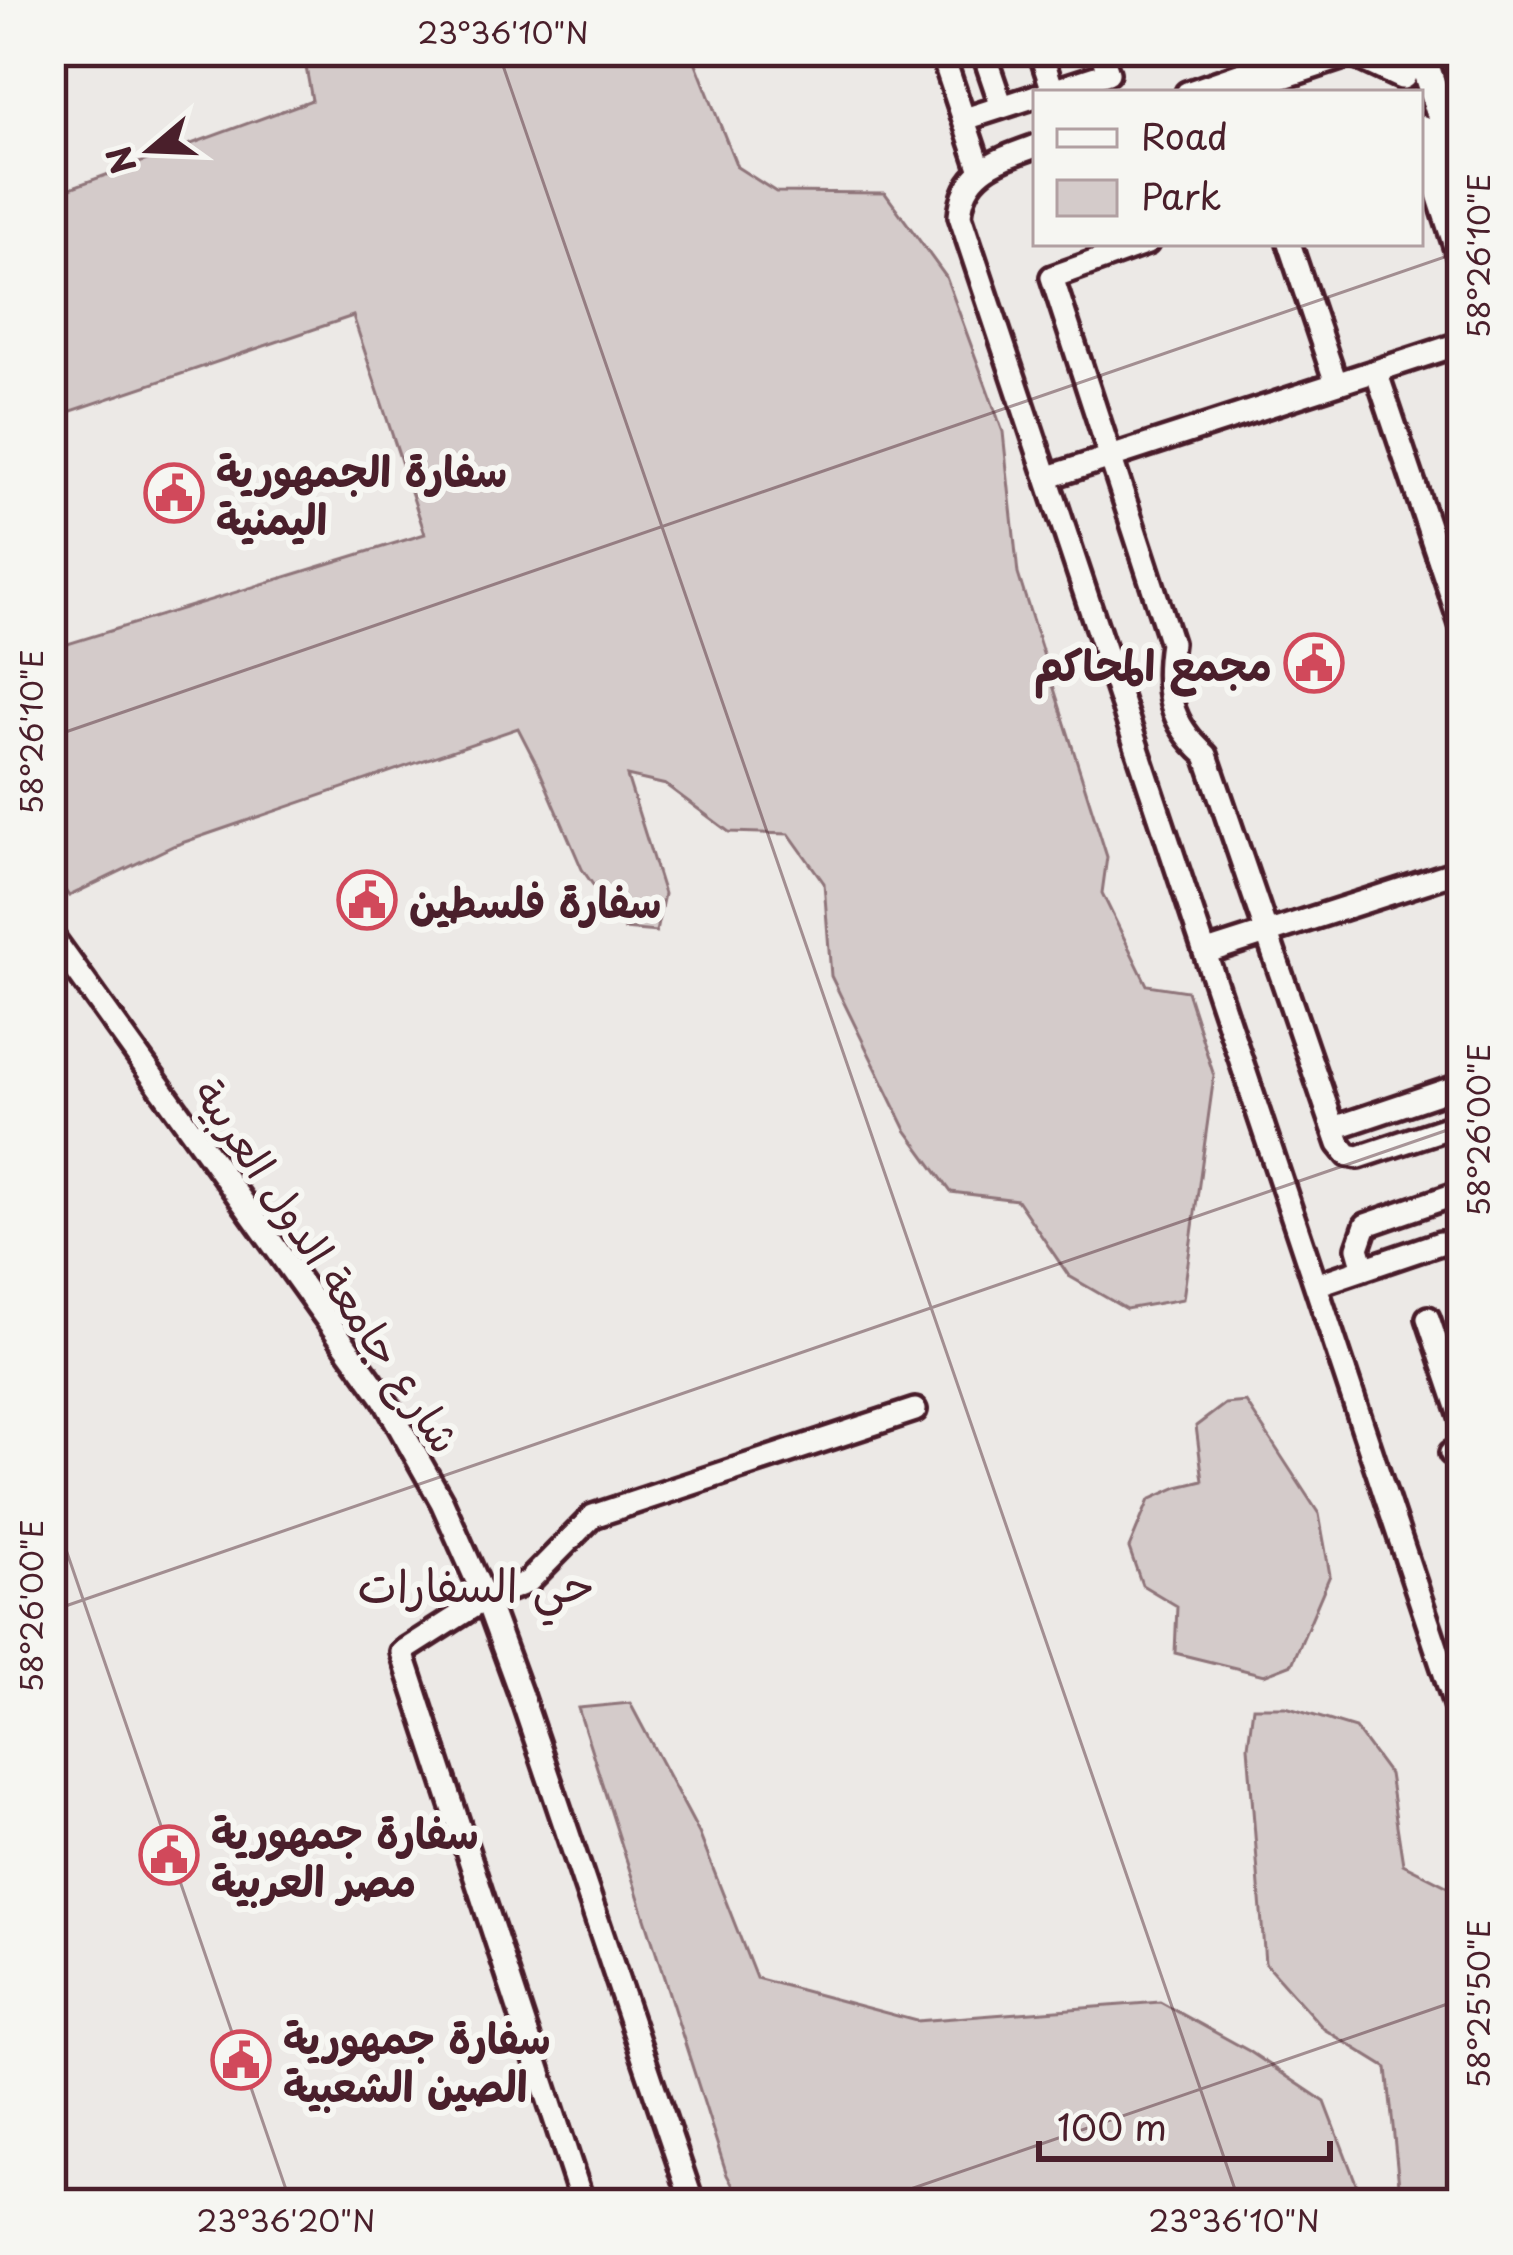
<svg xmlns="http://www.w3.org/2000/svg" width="1513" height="2255" viewBox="0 0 1513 2255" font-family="'Playpen Sans','Playpen Sans Arabic',sans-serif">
	<rect width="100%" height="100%" fill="#ece9e6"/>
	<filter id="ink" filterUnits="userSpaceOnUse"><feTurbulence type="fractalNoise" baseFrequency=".00833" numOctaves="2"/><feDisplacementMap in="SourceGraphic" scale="24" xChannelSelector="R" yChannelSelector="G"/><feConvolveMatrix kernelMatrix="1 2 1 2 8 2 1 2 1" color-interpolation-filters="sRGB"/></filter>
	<g filter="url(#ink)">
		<path fill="#d4cbca" stroke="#8f757a" stroke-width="3" d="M303,51H691L737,167L776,192L885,193L946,277L1003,432L1018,574L1107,857L1102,893L1147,985L1187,991L1214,1076L1183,1299L1126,1309L1069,1276L1017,1200L951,1192L906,1130L831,976L824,883L789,834L729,832L666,785L627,776L664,894L656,932L624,929L582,869L538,767L518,728L173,846L69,896L51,872V649L425,534L353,316L51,418V195L312,100Z
			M1246,1402L1319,1514L1330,1575L1292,1664L1264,1675L1175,1653L1177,1606L1142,1585L1129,1548L1149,1500L1178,1487L1203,1481L1196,1426L1225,1404Z
			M630,1703L699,1833L756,1978L916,2021L1160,2002L1249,2051L1325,2102L1364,2204H743L727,2175L578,1708Z
			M1253,1707H1286L1355,1728L1389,1774L1403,1864L1462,1894V2204H1401L1387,2068L1324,2029L1265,1963L1248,1746Z"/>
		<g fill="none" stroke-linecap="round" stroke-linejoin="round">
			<defs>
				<path id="minor" d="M941,51L981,171
					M983,51L1002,107
					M1040,51L1053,91
					M1046,93L1108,73L1101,51
					M1187,93L1308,51
					M1236,93L1362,51
					M965,119L1036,96
					M1036,146C997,160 963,170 960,216L1462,1725
					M1147,243L1052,277L1171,643C1164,689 1169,723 1206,755L1339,1144L1348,1155L1359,1157L1462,1123
					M1289,243L1336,383
					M1376,371L1462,627
					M1049,477L1462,343
					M51,935L384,1399L442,1502L490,1610L522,1698L693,2204
					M1207,952L1462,870
					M1334,1128L1462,1085
					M1364,1269L1358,1248L1366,1225L1462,1192
					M1316,1285L1440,1243H1462
					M1428,1318L1462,1419
					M1451,1453L1462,1449
					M583,2204L402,1652L485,1599L528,1582L593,1516L915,1410"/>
				<path id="major" d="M1420,51L1462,178
					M1355,53L1402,75
					M1420,129L1462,258"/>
			</defs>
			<use href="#minor" stroke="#4a1f2b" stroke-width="30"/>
			<use href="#major" stroke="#4a1f2b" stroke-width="36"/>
			<use href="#minor" stroke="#f6f6f2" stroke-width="21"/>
			<use href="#major" stroke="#f6f6f2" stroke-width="27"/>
		</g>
	</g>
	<path fill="none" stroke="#4a1f2b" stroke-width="3" stroke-opacity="0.45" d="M498,51L1240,2204M1447,51L1462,95M51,737L1462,251M51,1506L291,2204M51,1611L1462,1125M867,2204L1462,1999"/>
	<defs>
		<symbol id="civic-ring" viewBox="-11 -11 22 22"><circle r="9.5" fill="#f6f6f2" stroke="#d1495b" stroke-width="1.5"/><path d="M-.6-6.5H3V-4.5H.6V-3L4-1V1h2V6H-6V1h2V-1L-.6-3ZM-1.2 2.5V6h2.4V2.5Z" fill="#d1495b"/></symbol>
	</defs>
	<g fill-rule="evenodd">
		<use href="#civic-ring" x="141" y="460" width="66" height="66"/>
		<use href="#civic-ring" x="1281" y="630" width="66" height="66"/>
		<use href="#civic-ring" x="334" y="867" width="66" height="66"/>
		<use href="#civic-ring" x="136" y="1822" width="66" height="66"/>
		<use href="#civic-ring" x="208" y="2027" width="66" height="66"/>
	</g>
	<g text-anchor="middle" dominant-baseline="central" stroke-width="12" stroke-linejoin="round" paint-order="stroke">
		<g font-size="42" font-weight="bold" fill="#4a1f2b" stroke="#f6f6f2" text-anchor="start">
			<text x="216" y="469">سفارة الجمهورية<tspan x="216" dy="48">اليمنية</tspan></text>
			<text x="1272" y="663" text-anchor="end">مجمع المحاكم</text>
			<text x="409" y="900">سفارة فلسطين</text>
			<text x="211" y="1831">سفارة جمهورية<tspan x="211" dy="48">مصر العربية</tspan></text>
			<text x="283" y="2036">سفارة جمهورية<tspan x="283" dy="48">الصين الشعبية</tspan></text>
		</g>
		<g font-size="42" fill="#4a1f2b" stroke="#f6f6f2">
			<text transform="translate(329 1265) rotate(56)">شارع جامعة الدول العربية</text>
		</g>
		<g font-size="45" fill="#4a1f2b" stroke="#f6f6f2">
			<text x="476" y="1583">حي السفارات</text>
		</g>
	</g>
	<rect width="1513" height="2255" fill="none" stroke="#f6f6f2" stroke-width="132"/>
	<rect x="1033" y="90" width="390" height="156" fill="#f6f6f2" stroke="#b1a0a2" stroke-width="3"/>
	<rect x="1057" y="129" width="60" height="18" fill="#f6f6f2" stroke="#b1a0a2" stroke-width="3"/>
	<text x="1141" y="150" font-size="36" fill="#4a1f2b">Road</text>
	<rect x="1057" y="180" width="60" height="36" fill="#d4cbca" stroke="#b1a0a2" stroke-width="3"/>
	<text x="1141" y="210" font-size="36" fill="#4a1f2b">Park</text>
	<g transform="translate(150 150) rotate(251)" stroke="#f6f6f2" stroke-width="9" paint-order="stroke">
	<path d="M0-9L21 45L0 30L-21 45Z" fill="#4a1f2b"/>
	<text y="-18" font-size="33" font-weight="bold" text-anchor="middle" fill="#4a1f2b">N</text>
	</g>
	<path d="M1039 2141v18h291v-18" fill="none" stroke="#4a1f2b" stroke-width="6"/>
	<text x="1057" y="2141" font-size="36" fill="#4a1f2b" stroke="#f6f6f2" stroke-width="9" paint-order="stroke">100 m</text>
	<rect x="66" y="66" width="1381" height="2123" fill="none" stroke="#4a1f2b" stroke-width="4.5"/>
	<g font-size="30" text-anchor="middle" fill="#4a1f2b">
		<text x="503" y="44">23°36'10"N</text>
		<text transform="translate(1480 256) rotate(-90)" y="10">58°26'10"E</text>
		<text transform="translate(33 732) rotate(-90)" y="10">58°26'10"E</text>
		<text transform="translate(1480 1130) rotate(-90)" y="10">58°26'00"E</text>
		<text transform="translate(33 1606) rotate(-90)" y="10">58°26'00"E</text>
		<text transform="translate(1480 2004) rotate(-90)" y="10">58°25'50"E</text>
		<text x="286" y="2232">23°36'20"N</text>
		<text x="1234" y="2232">23°36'10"N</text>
	</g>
</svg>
